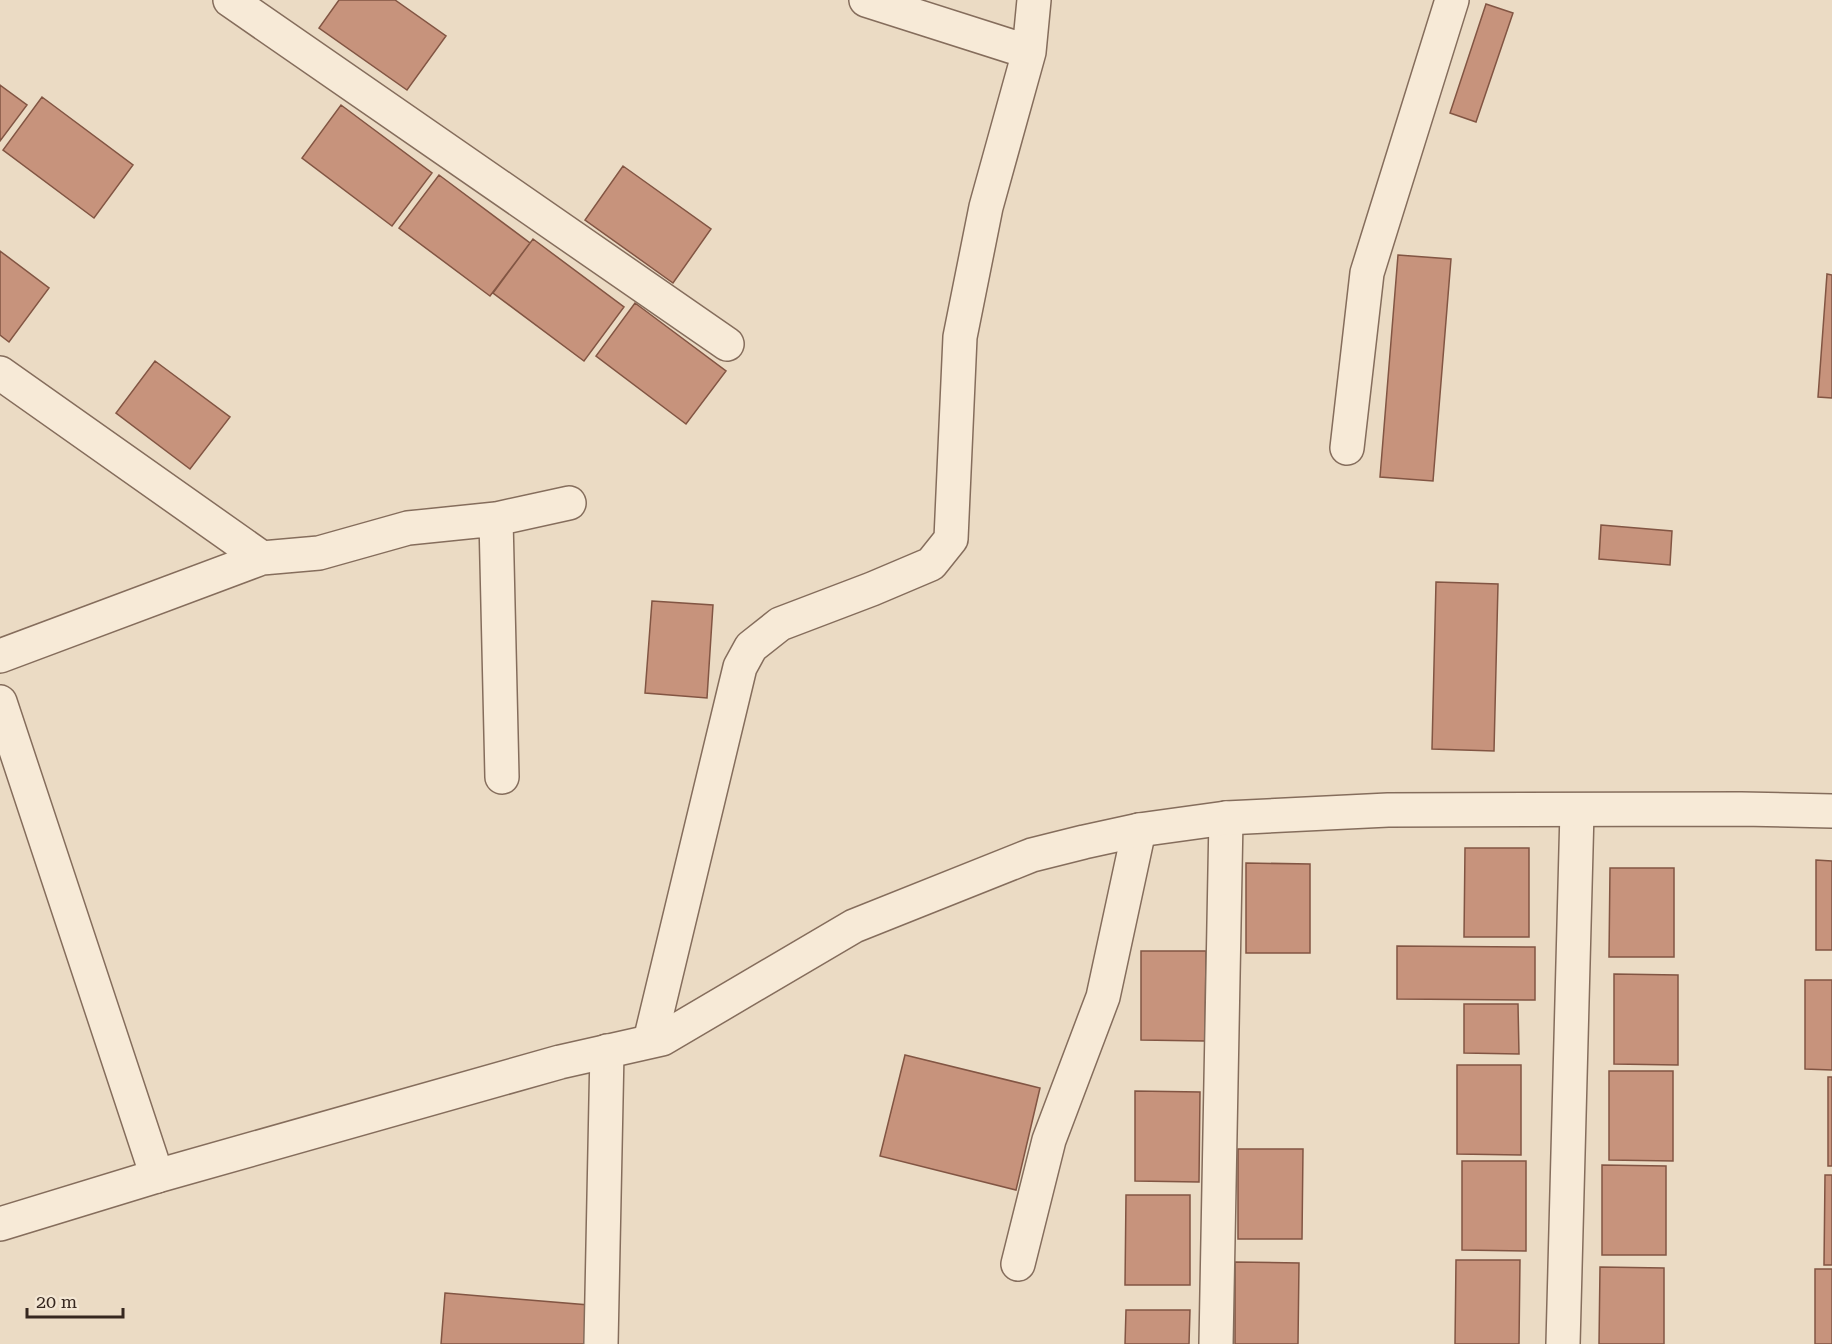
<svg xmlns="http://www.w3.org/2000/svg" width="1832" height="1344" viewBox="0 0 1832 1344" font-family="'Roboto Serif',serif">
	<rect width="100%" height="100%" fill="#ebdbc4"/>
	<path fill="#c7937c" stroke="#825543" stroke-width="1.5" d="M339,0H395L446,36L407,90L319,28Z
		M1486,4L1513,13L1476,122L1450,113Z
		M0,85L27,105L0,141Z
		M42,97L133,165L94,218L3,150Z
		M341,105L432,173L392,226L302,158Z
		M623,166L711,229L673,283L585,220Z
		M439,175L530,243L490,296L399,228Z
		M533,239L624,307L584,361L493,293Z
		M0,251L49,288L9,342L0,335Z
		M1398,255L1451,259L1433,481L1380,477Z
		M1827,274L1832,275V398L1818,397Z
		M635,303L726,371L686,424L596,356Z
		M155,361L230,417L190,469L116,413Z
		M1601,525L1672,531L1670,565L1599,559Z
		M1436,582L1498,584L1494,751L1432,749Z
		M652,601L713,605L707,698L645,693Z
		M1465,848H1529V937H1464Z
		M1816,860L1832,861V950H1816Z
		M1246,863L1310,864V953H1246Z
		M1610,868H1674V957H1609Z
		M1397,946L1535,947V1000L1397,999Z
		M1141,951H1206L1205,1041L1141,1040Z
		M1614,974L1678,975V1065L1614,1064Z
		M1805,980H1832V1070L1805,1069Z
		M1464,1004H1518L1519,1054L1464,1053Z
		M905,1055L1040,1088L1016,1190L880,1156Z
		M1457,1065H1521V1155L1457,1154Z
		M1609,1071H1673V1161L1609,1160Z
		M1828,1077H1832V1166H1828Z
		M1135,1091L1200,1092L1199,1182L1135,1181Z
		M1238,1149H1303L1302,1239H1238Z
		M1462,1161H1526V1251L1462,1250Z
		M1602,1165L1666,1166V1255H1602Z
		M1825,1175H1832V1265H1824Z
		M1126,1195H1190V1285H1125Z
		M1456,1260H1520L1519,1344H1455Z
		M1235,1262L1299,1263L1298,1344H1235Z
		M1600,1267L1664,1268V1344H1599Z
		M1815,1269H1832V1344H1815Z
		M445,1293L589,1305L586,1344H441Z
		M1126,1310H1190L1189,1344H1125Z"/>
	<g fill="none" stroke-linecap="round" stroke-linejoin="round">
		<defs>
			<path id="minor" d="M230,0L727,344
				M866,0L1029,52
				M0,373L262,558L0,656
				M1347,448L1367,273L1452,0
				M496,519L502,777
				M262,558L319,553L408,528L496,519L569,503
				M0,702L157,1176
				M650,1041L740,667L751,647L780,624L872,589L931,564L951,539L960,337L986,207L1029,52L1034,0
				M1018,1264L1049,1140L1103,997L1139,830
				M601,1344L607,1051
				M1216,1344L1226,818
				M1563,1344L1577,811"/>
			<path id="tertiary" d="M0,1224L157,1176L560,1062L662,1039L854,926L1032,855L1084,842L1139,830L1226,818L1388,810L1741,809L1832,811"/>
		</defs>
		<use href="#minor" stroke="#856d5c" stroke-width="36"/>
		<use href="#tertiary" stroke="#856d5c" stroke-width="36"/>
		<use href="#minor" stroke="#f7ead7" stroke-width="33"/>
		<use href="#tertiary" stroke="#f7ead7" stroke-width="33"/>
	</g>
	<path d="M27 1308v9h96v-9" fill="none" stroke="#36271f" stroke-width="3"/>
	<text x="36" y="1308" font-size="18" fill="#36271f" stroke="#f3e6d3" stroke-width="4.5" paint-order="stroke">20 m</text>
</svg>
